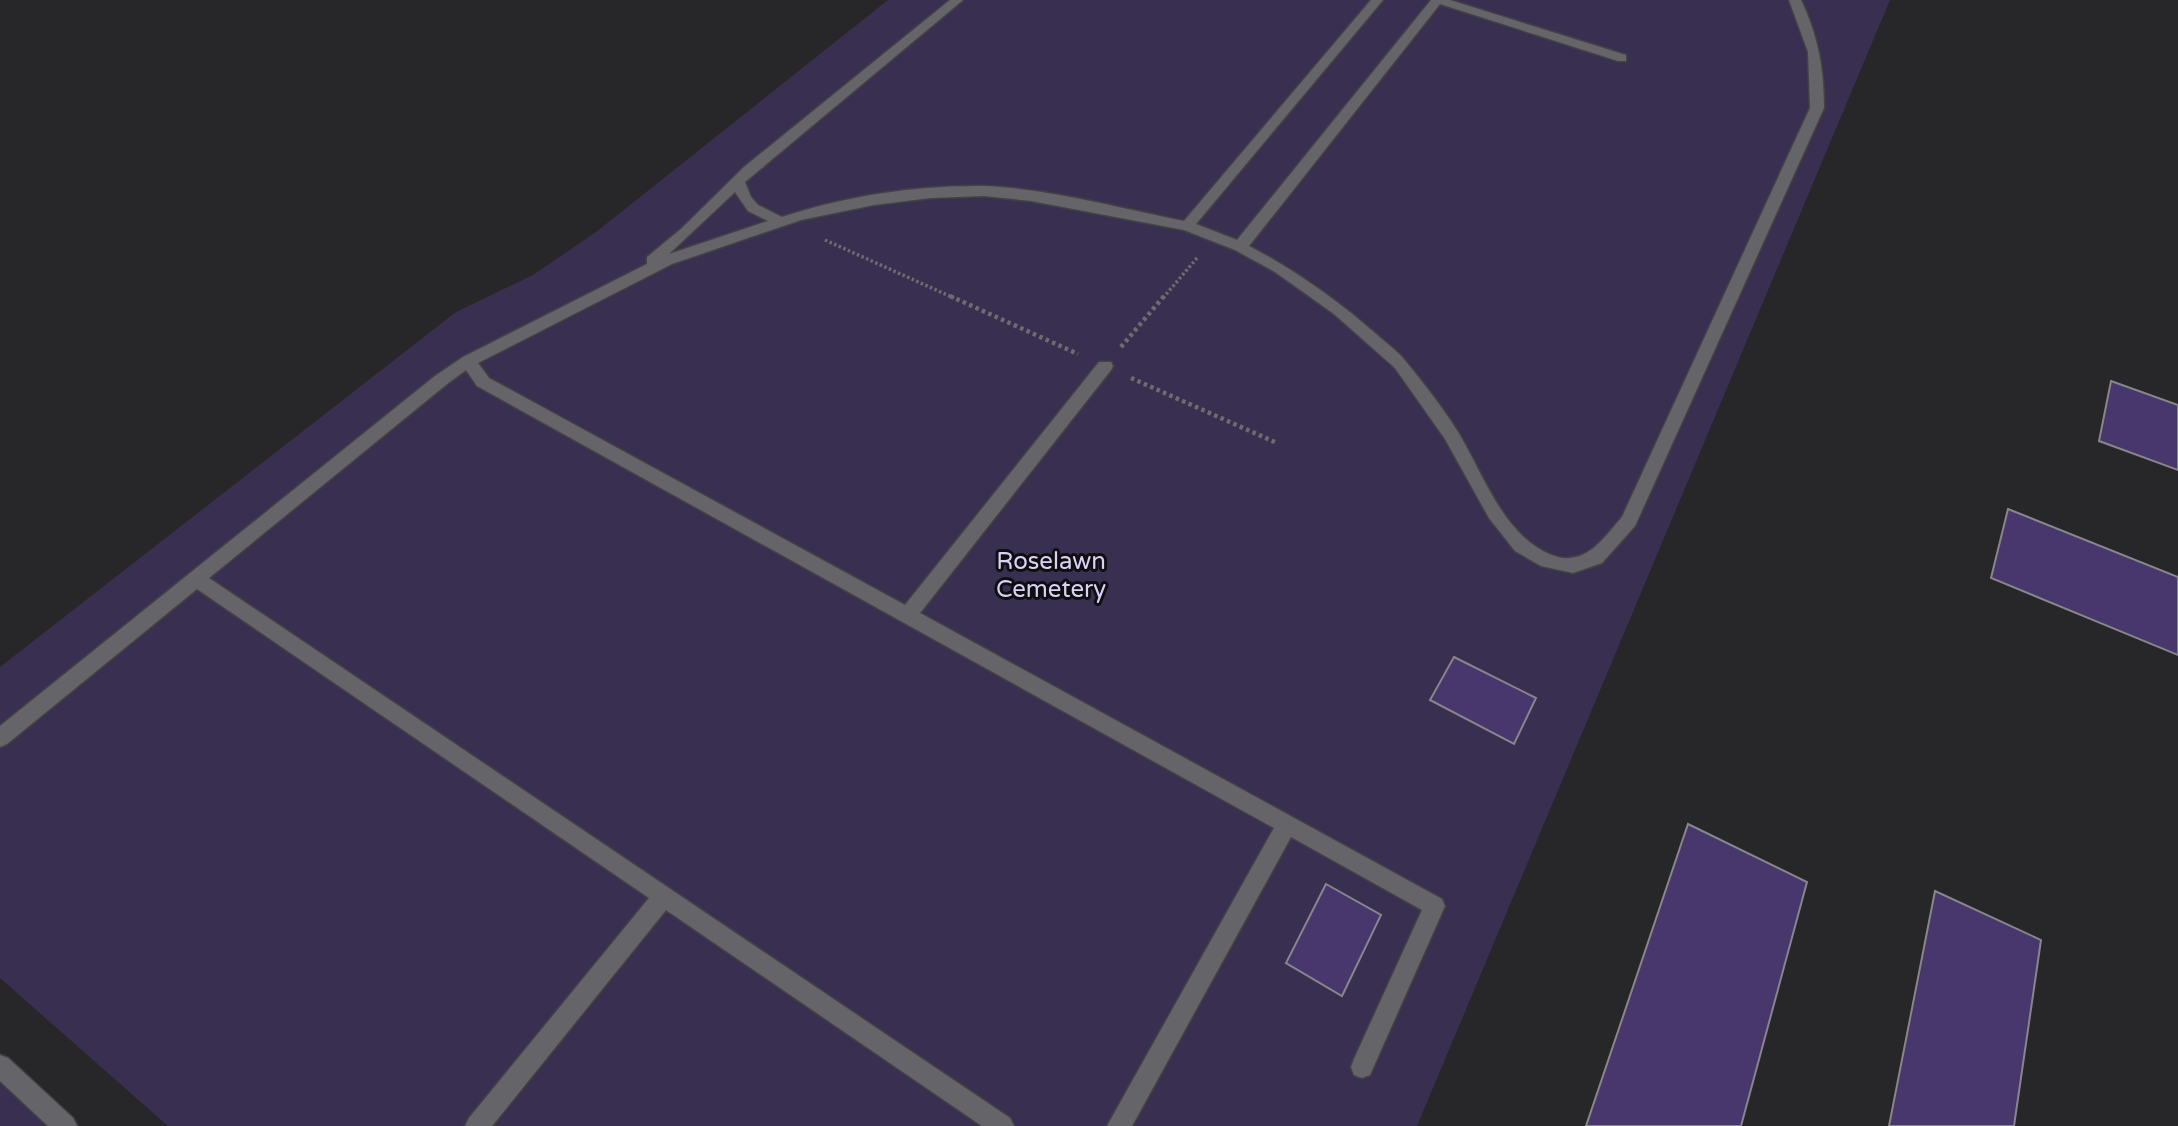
<svg xmlns="http://www.w3.org/2000/svg" width="2178" height="1126" viewBox="0 0 2178 1126" font-family="'Varela Round',sans-serif">
	<rect width="100%" height="100%" fill="#272629"/>
	<path fill="#393051" d="M888,0H1890L1417,1126H168L0,978V667L456,312L533,275L596,232Z
		M0,1066L65,1126H0Z"/>
	<path fill="#48376d" stroke="#87868a" stroke-width="2" d="M2111,381L2178,405V470L2099,441Z
		M2008,509L2178,577V655L1991,578Z
		M1454,657L1536,698L1514,744L1430,700Z
		M1688,824L1807,882L1741,1126H1586Z
		M1326,884L1381,915L1342,996L1286,963Z
		M1935,891L2041,940L2014,1126H1889Z"/>
	<g fill="none" stroke-linecap="round" stroke-linejoin="round">
		<defs>
			<path id="lane" d="M950,0H963L745,182L751,197L758,205L782,217C845,196 917,185 983,186C1048,188 1119,208 1184,221L1371,0H1383L1196,224L1237,240L1431,0H1450L1626,55V61H1618L1440,4L1249,246C1295,270 1336,299 1376,334C1386,343 1399,352 1407,363C1425,385 1443,408 1458,432C1483,473 1502,533 1549,554C1584,569 1602,540 1622,517L1810,108L1808,52L1789,0H1801C1818,36 1824,68 1824,108L1635,526L1602,563L1573,573L1541,566L1515,551L1489,518L1445,439L1395,368L1334,314L1275,272L1235,250L1184,230L1031,201L984,196L931,198L874,205L801,220L672,264L478,363L489,378L905,605L1099,362H1111L1113,366L1111,370L920,613L1442,899L1445,906L1370,1075L1362,1078L1354,1075L1351,1067L1354,1059L1422,910L1291,837L1132,1126H1107L1274,828L477,386L466,370L447,384L209,578L1010,1118L1014,1126H982L666,910L492,1126H465L469,1118L649,898L197,589L7,744L0,747V726L435,376L463,357L647,264V257L681,229L744,167ZM735,192L748,211L768,221L669,254Z"/>
			<path id="street" d="M0,1055L8,1058L73,1118L77,1126H48L0,1081Z"/>
		</defs>
		<use href="#lane" stroke="#434245" stroke-width="3"/>
		<use href="#street" stroke="#434245" stroke-width="3"/>
		<path stroke="#6d6c6f" stroke-width="3.5" stroke-dasharray="2.5 2.5" stroke-linecap="butt" d="M825,240L954,298
			M1163,298L1197,258"/>
		<path stroke="#6d6c6f" stroke-width="4.5" stroke-dasharray="3.5 3.5" stroke-linecap="butt" d="M950,296L1078,354
			M1121,347L1164,296
			M1131,378L1277,443"/>
		<use href="#lane" fill="#656468" fill-rule="evenodd"/>
		<use href="#street" fill="#656468" fill-rule="evenodd"/>
	</g>
	<g text-anchor="middle" dominant-baseline="central" stroke-width="6" stroke-linejoin="round" paint-order="stroke">
		<g font-size="24" fill="#dad1f4" stroke="#0f0f11">
			<text x="1051" y="561">Roselawn<tspan x="1051" dy="28">Cemetery</tspan></text>
		</g>
	</g>
</svg>
